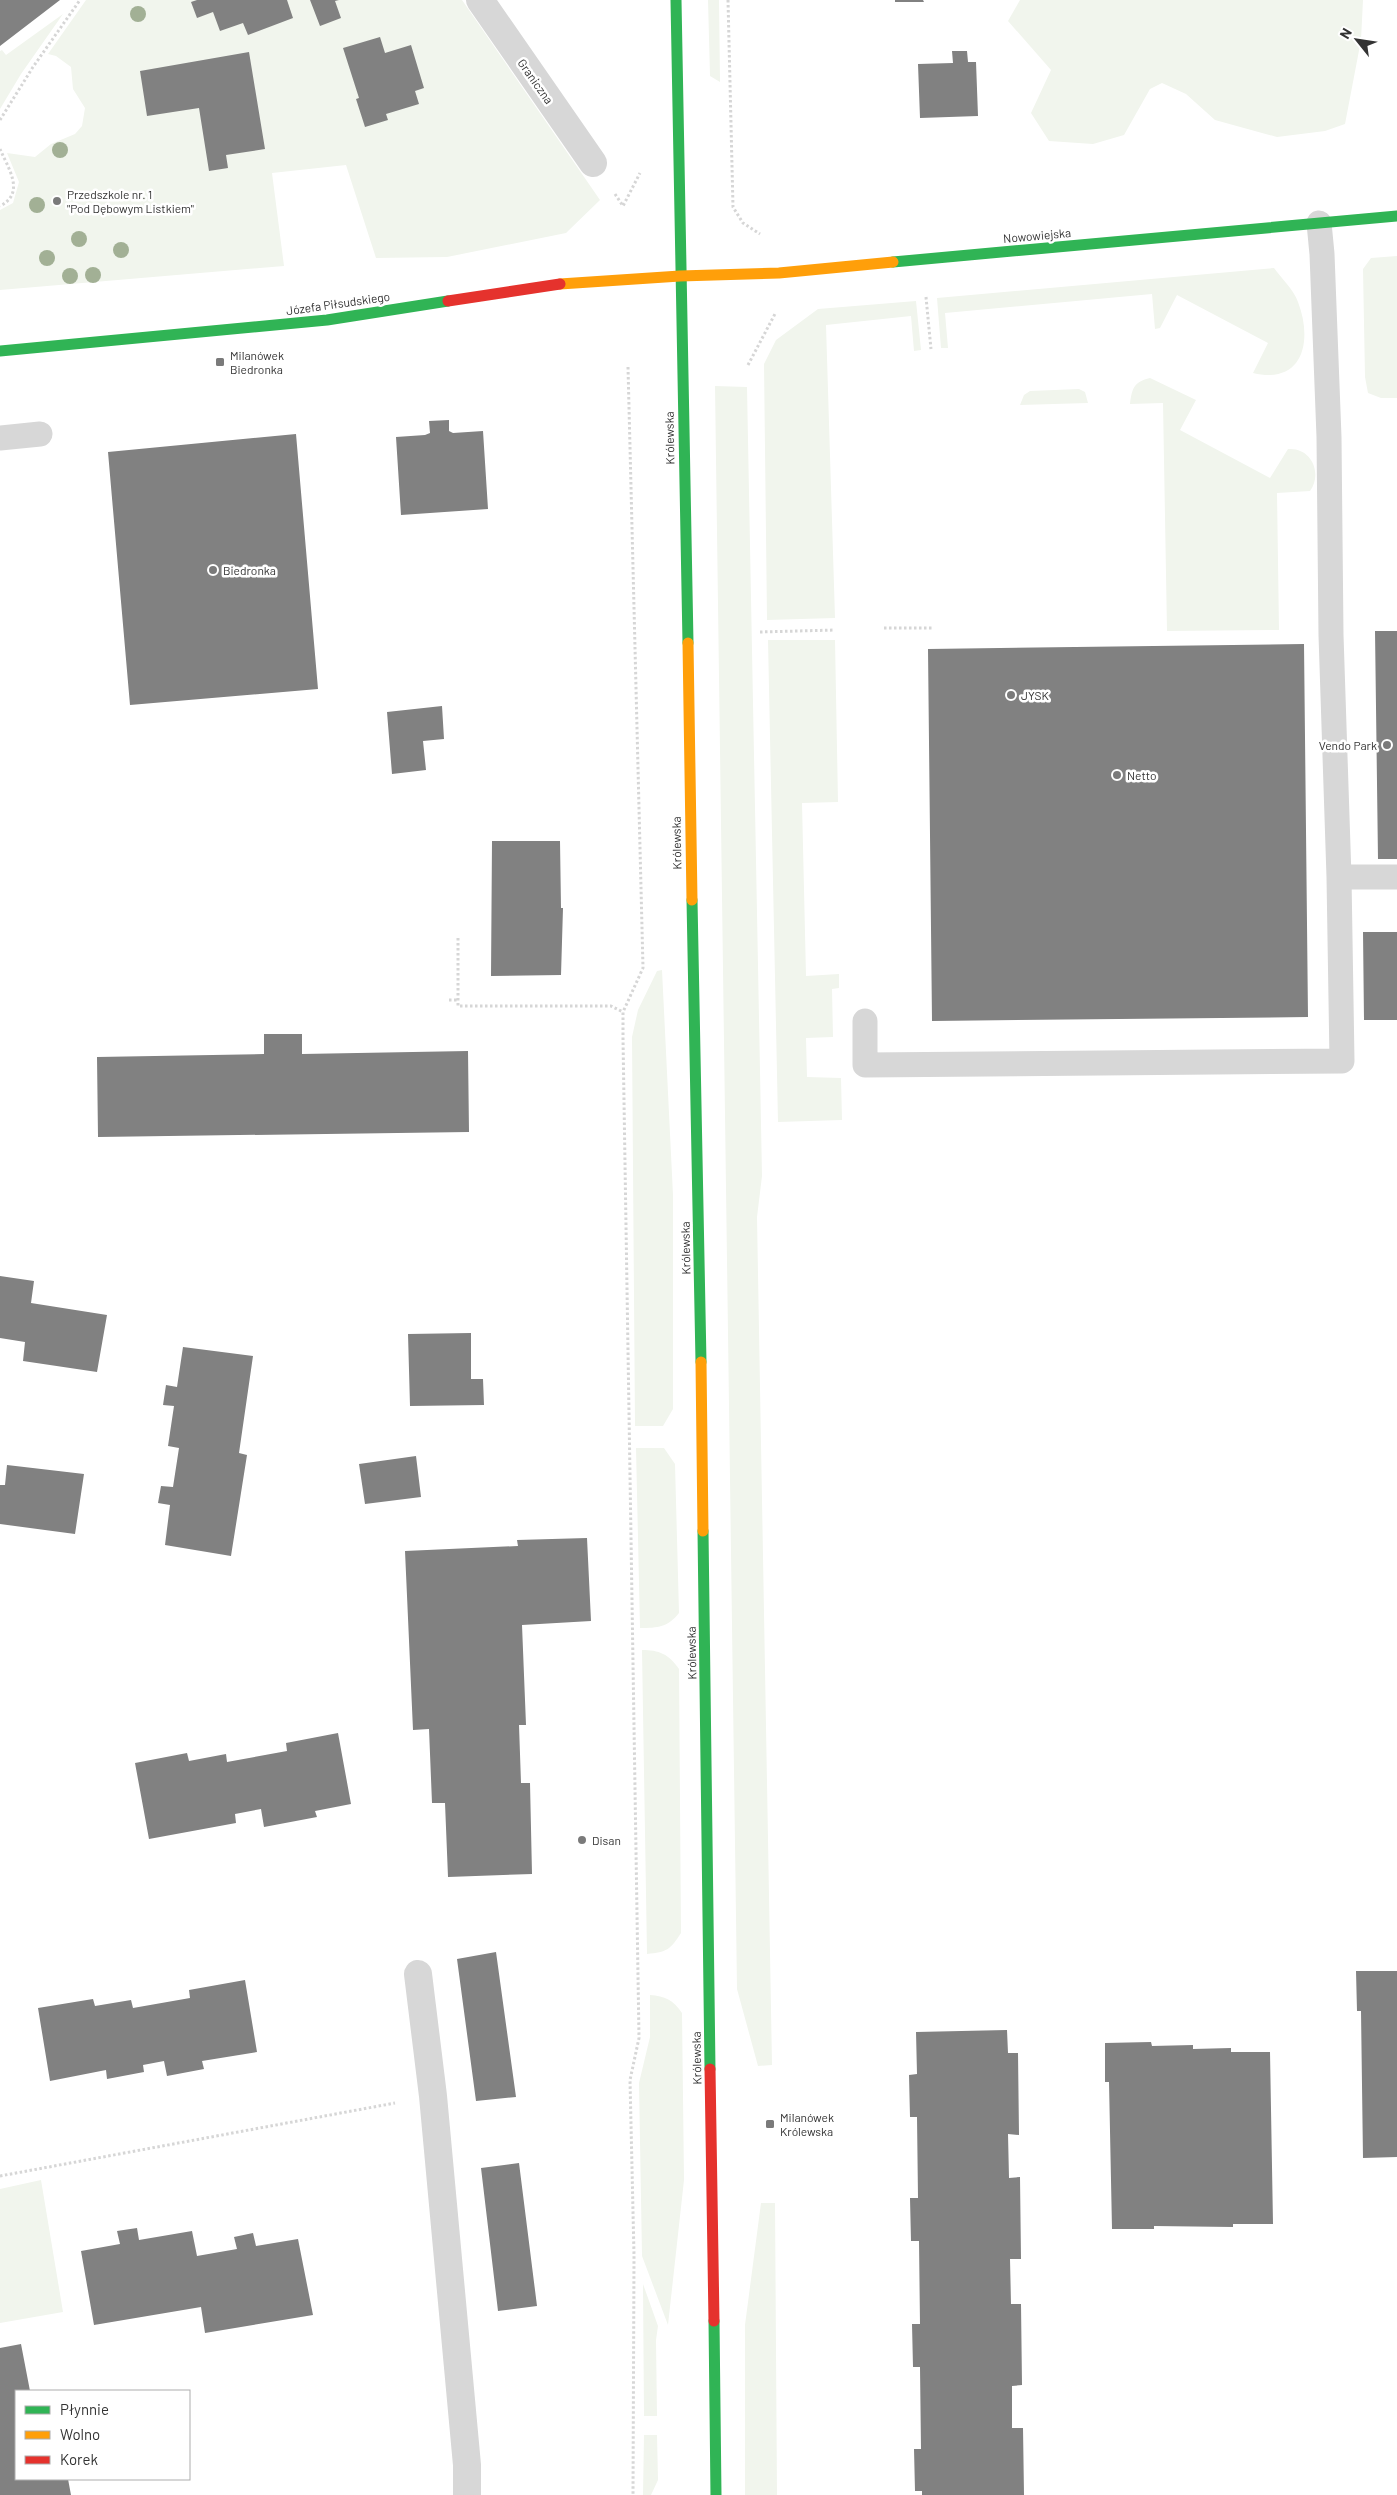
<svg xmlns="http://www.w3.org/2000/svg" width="1397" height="2495" viewBox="0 0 1397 2495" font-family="Barlow,sans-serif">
	<rect width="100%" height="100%" fill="#fff"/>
	<path fill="#f1f5ed" d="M86,0H462L600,200L566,233L447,257L376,258L346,165L272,173L284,266L0,290V210L13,203L19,182L7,153L35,157L51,144L75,134L82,126L85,108L73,89L71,67L56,56L48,54Z
		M708,0H719L720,82L710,76Z
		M1020,0H1363L1361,40L1345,124L1325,131L1277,137L1215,120L1186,94L1162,83L1150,89L1124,135L1093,144L1049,141L1031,113L1051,70L1008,21Z
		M63,14L21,74L0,109V51L2,50L6,55Z
		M1397,256V398H1381L1368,393L1365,377L1363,269L1371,258Z
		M1274,268C1281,278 1294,290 1298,302C1313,341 1303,385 1253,373L1268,343L1177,295L1160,328L1155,329L1152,294L945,313L948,348H941L937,298Z
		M916,301L921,350L914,351L911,316L826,325L835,618L767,620L764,364L776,340L818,309Z
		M1150,378L1196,400L1180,430L1270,478L1288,449C1311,447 1323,473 1310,491L1277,493L1279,630L1167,631L1163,403L1130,404C1132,388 1134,382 1150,378Z
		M715,386L747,387L762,1176L757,1217L772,2065L758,2066L737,1989Z
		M1079,389L1085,392L1088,403L1020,405L1024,395L1030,391Z
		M768,640H835L838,802L802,803L806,976L839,974V988L832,989L833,1037L806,1038L807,1077L841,1078L842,1120L778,1122Z
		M662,970L673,1195V1409L663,1426H635L632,1037L638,1010L657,971Z
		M636,1448H664L675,1464L679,1613C668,1627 658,1628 640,1628Z
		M642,1650C659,1650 669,1654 679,1669L681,1933C670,1950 667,1952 647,1954Z
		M650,1995C665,1996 673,2000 682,2013L684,2180L668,2325L642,2256L639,2083L650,2037Z
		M41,2180L63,2312L0,2323V2189Z
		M761,2203H775L777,2495H745V2325Z
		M643,2284L658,2326L656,2340L657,2416H644Z
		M644,2435H657L658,2480L651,2495H643Z"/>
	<path fill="#818181" d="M0,0H60L0,46Z
		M197,0H287L293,18L248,35L243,23L220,31L213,12L197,18L191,2Z
		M310,0H339L335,1L341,18L320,26Z
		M895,0H923L924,2H895Z
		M380,37L385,53L411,45L424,88L415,91L419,104L386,114L388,120L365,127L356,99L359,98L343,48Z
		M952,51H967L968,62H976L978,116L920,118L918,64L953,63Z
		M249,52L265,149L226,155L228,168L209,171L199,108L147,116L140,71Z
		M449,420V431L453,433L483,431L488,509L401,515L396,437L425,435L430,433L429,421Z
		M296,434L318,689L130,705L108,452Z
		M1375,631H1397V859H1378Z
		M1304,644L1308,1017L932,1021L928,649Z
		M442,706L444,739L423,741L426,770L392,774L387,712Z
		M492,841H560L561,908H563L561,975L491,976Z
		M1363,932H1397V1020H1364Z
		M264,1034H302V1054L468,1051L469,1132L98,1137L97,1057L264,1054Z
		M0,1276L34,1281L31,1303L107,1315L97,1372L23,1361L25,1342L0,1338Z
		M471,1333V1379H483L484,1405L410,1406L408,1334Z
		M183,1347L253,1356L239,1453L247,1455L231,1556L165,1545L170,1505L158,1503L161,1486L173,1487L179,1448L168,1446L174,1406L163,1405L166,1385L177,1387Z
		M416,1456L421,1497L365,1504L359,1464Z
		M7,1465L84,1474L75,1534L0,1524V1485H5Z
		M587,1538L591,1621L522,1625L526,1725H519L521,1783H530L532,1874L448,1877L445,1803H432L429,1729L413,1730L405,1551L518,1546L517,1540Z
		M338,1733L351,1804L315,1811L317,1817L264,1827L261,1809L235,1814L236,1823L149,1839L135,1763L187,1753L189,1761L226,1754L227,1762L287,1751L286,1743Z
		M496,1952L516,2097L476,2101L457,1959Z
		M1356,1971H1397V2157L1363,2158L1361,2011H1357Z
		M245,1980L257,2052L202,2061L204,2069L167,2076L164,2061L143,2065L144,2072L107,2079L106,2070L50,2081L38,2008L93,1999L95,2006L131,2000L133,2008L190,1998L189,1990Z
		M1007,2030L1008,2053H1018L1019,2135L1008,2134L1009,2178L1020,2177L1021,2259H1010L1011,2304H1021L1022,2385L1012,2386V2428H1023L1024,2495H922V2491H915L914,2449H921L920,2367H913L912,2324H920L919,2241H911L910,2198H918L917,2117H910L909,2075L917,2074L916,2032Z
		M1151,2042L1152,2046L1193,2045V2049L1231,2048V2052H1270L1273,2224H1233V2227L1154,2226V2229H1112L1109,2082H1105V2043Z
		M519,2163L537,2306L498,2311L481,2168Z
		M137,2228L139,2240L192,2231L197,2256L237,2249L234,2237L253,2233L256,2246L298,2239L313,2315L205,2333L201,2307L94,2325L81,2251L120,2244L117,2231Z
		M21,2344L30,2391H16V2479H68L71,2495H0V2348Z"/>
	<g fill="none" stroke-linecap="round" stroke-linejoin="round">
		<path stroke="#d6d6d6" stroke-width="3" stroke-dasharray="2.5 2.5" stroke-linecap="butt" d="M728,0L733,207L743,223L760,234
			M0,120L33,67L80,0
			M0,149C8,168 26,193 0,206
			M615,194L623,206L640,173
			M926,297L931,349
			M748,365L776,312
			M628,367L643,968L623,1012V1038L639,2038L630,2080L634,2255L633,2495
			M884,628H932
			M760,632L835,630
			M458,938V1006H611L623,1012
			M449,1000H458
			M0,2176L395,2103"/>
		<path stroke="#d7d7d7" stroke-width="25" d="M0,438L40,434
			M1339,877H1397
			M865,1021V1065L1342,1061L1339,877L1331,635L1329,437L1322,254L1319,223"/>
		<path stroke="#d7d7d7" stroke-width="28" d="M480,0L593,163
			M418,1974L433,2096L467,2465V2495"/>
		<path stroke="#30b455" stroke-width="11" d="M676,0L688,643
			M893,262L1397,216
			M0,351L327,320L448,301
			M692,900L701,1362
			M703,1531L710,2069
			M714,2321L716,2495"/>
		<path stroke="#ff9f0a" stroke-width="11" d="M560,284L680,276L779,273L893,262
			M688,643L692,900
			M701,1362L703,1531"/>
		<path stroke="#e5322d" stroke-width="11" d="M448,301L560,284
			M710,2069L714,2321"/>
	</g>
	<g fill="#a2b095">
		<circle cx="138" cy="14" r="8"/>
		<circle cx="60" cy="150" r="8"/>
		<circle cx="37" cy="205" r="8"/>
		<circle cx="79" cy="239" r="8"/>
		<circle cx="121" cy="250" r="8"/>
		<circle cx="47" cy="258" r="8"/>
		<circle cx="93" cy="275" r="8"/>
		<circle cx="70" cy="276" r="8"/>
	</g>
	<g fill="#7a7a7a" stroke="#fff" stroke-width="2">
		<circle cx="57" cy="201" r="5"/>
		<rect x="215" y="357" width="10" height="10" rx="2.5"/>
		<circle cx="213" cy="570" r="5"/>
		<circle cx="1011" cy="695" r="5"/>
		<circle cx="1387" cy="745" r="5"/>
		<circle cx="1117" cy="775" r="5"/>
		<circle cx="582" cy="1840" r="5"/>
		<rect x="765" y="2119" width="10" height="10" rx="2.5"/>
	</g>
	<g text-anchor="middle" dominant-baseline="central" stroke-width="5" stroke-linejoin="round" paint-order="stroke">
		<g font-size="12" fill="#333" stroke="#fff">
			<text transform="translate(536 81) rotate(55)">Graniczna</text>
			<text transform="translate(1037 235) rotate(-5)">Nowowiejska</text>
			<text transform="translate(338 303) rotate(-8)">Józefa Piłsudskiego</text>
			<text transform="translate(669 438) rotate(-91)">Królewska</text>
			<text transform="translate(676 843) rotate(-91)">Królewska</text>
			<text transform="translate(685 1248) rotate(-91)">Królewska</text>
			<text transform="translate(691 1653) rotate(-91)">Królewska</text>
			<text transform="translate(696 2058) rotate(-91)">Królewska</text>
		</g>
		<g font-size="12" fill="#333" stroke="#fff" text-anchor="start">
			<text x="67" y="194">Przedszkole nr. 1<tspan x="67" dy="14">"Pod Dębowym Listkiem"</tspan></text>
			<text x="230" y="355">Milanówek<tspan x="230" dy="14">Biedronka</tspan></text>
			<text x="223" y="570">Biedronka</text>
			<text x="1021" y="695">JYSK</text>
			<text x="1377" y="745" text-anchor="end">Vendo Park</text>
			<text x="1127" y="775">Netto</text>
			<text x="592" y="1840">Disan</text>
			<text x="780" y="2117">Milanówek<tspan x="780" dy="14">Królewska</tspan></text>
		</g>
	</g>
	<rect x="15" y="2390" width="175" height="90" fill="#ffffff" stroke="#adadad"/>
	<rect x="25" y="2406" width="25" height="8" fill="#30b455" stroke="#adadad"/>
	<text x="60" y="2415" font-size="15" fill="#333333">Płynnie</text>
	<rect x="25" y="2431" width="25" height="8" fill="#ff9f0a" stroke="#adadad"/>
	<text x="60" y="2440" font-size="15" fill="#333333">Wolno</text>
	<rect x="25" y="2456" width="25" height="8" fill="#e5322d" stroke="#adadad"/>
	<text x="60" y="2465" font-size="15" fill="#333333">Korek</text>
	<g transform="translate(1357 40) rotate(300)" stroke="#ffffff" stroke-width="4" paint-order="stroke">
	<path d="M0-4L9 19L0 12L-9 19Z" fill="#333333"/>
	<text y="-8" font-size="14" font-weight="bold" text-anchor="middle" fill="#333333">N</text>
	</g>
</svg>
